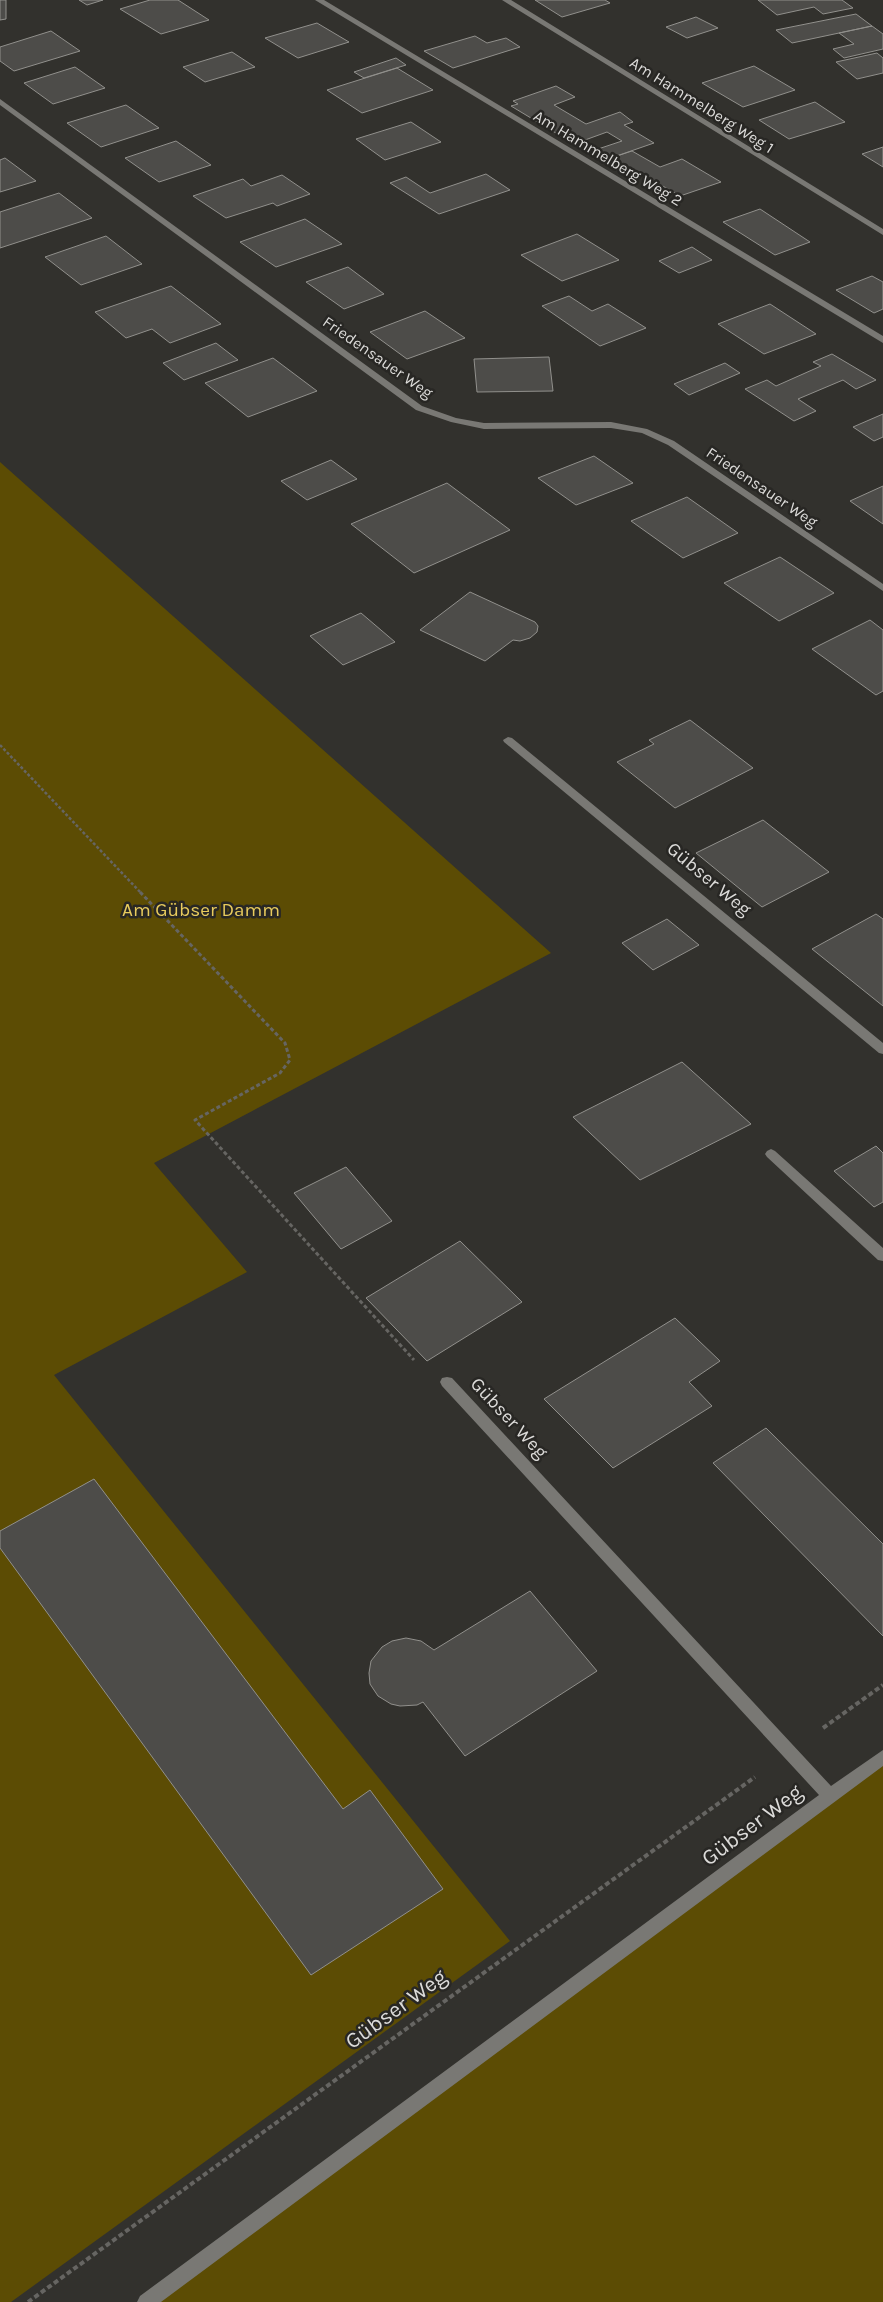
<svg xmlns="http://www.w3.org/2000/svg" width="883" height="2302" viewBox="0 0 883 2302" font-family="Karla,sans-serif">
	<rect width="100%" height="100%" fill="#32312d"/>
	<path fill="#5c4c04" d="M0,462L551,953L154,1163L247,1272L54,1375L510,1941L11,2302H0Z
		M883,1757V2302H146Z"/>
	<path fill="#4d4c49" stroke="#91908c" d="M0,0H6V19L0,20Z
		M79,0H103L87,5Z
		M150,0H178L209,20L161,34L120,9Z
		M535,0H605L610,3L562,17Z
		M758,0H842L853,8L823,14L814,7L777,15Z
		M856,14L872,26L792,43L776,30Z
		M696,17L718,28L687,38L666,27Z
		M317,23L349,42L298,58L265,38Z
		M872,26L883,34V49L844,58L833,49L854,44L839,33Z
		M51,31L80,51L14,71L0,61V47Z
		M475,36L487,43L506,38L520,47L453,68L424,51Z
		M232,52L255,67L205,82L183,67Z
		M877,53L883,58V73L857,79L836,62Z
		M396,58L406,65L364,78L354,72Z
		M754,66L795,90L743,107L702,83Z
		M75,67L105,88L53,104L24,83Z
		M397,68L433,90L362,113L327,90Z
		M556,86L575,97L554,105L586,124L620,112L633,122L624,125L654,143L602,161L589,152L622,141L607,132L574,144L511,106L518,104L513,101Z
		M815,102L845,122L789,139L759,120Z
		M126,105L159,128L101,147L67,123Z
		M411,122L441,142L385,160L356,139Z
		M176,141L211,165L159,182L125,158Z
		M883,147V167L862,154Z
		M632,151L660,167L682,159L721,182L680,196L642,174L630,178L602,161Z
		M5,158L36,181L0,192V160Z
		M486,174L510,190L439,214L390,183L406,177L430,193Z
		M282,175L310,194L277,206L273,203L226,218L193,196L243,179L251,186Z
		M59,193L92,218L0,248V212Z
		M760,209L810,242L775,255L723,222Z
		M305,219L342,244L276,267L240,242Z
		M577,234L619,260L562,281L521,255Z
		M106,236L142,264L81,285L45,257Z
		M692,247L712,260L679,273L659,261Z
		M348,267L384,294L344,309L306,282Z
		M872,276L883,282V309L874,313L836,290Z
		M171,286L221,324L170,343L152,329L126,338L95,312Z
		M569,296L592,311L608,304L646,328L600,346L542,306Z
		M770,304L816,334L764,354L718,324Z
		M425,311L465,338L407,359L370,332Z
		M216,343L238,360L184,380L163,363Z
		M832,354L876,380L856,389L843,380L798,399L816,411L794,421L745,389L767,380L776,386L821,366L813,362Z
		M549,357L553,391L477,392L474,359Z
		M273,358L317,391L248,417L205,383Z
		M725,363L740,373L689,395L674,384Z
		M883,414V437L874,441L853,427Z
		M594,456L633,483L576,505L538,478Z
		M331,460L357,479L307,500L281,481Z
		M447,483L510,530L414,573L351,524Z
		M883,486V524L850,501Z
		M687,497L738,533L683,558L631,521Z
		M780,557L834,593L779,621L724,583Z
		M470,592L535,622L538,626L537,632L530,638L520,641L513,640L485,661L420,630Z
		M361,613L395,642L343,665L310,636Z
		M870,620L883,630V691L876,695L812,649Z
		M690,720L753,768L675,808L617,762L654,744L649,740Z
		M763,820L829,872L762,907L696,853Z
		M876,914L883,919V1006L812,949Z
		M667,919L699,945L653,970L622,943Z
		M682,1062L751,1124L640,1180L573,1117Z
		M876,1146L883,1153V1202L874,1207L834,1171Z
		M346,1167L392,1221L341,1249L294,1193Z
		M460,1241L522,1302L427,1361L366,1298Z
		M675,1318L720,1361L689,1382L712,1406L613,1468L544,1399Z
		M766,1428L883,1544V1636L713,1463Z
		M94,1479L343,1809L370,1790L443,1889L311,1975L0,1548V1531Z
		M530,1591L597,1671L465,1756L423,1702L417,1705L400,1706L391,1704L378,1696L370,1684L369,1673L371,1661L382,1647L392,1641L406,1638L421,1641L434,1650Z"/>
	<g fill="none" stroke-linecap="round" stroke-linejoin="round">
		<path stroke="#666562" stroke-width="2.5" stroke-dasharray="3 2" stroke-linecap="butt" d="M0,745L141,893"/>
		<path stroke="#666562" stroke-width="3" stroke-dasharray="4 2.5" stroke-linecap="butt" d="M140,892L285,1043L290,1060L280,1073L195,1120L414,1360"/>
		<path stroke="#666562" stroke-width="4" stroke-dasharray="5 3" stroke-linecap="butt" d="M823,1728L883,1685
			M28,2302L755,1777"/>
		<path fill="#797874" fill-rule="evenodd" d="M315,0H324L883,336V343Z
			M502,0H511L883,229V235Z
			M0,99L422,406L456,418L484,423L611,422L647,429L674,441L883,584V591L668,445L642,433L611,428L484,429L451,422L416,410L0,105Z
			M508,737L512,738L883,1043V1054L879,1053L504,742L503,740Z
			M771,1149L775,1151L883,1248V1261L878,1260L767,1157L765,1154L767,1151Z
			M447,1377L452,1378L831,1786L883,1750V1766L161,2302H137L140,2296L819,1795L442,1386L440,1382L442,1378Z"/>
	</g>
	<g text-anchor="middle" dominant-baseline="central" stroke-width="5" stroke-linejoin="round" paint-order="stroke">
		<g font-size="16" fill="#dcdbd9" stroke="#282724">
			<text transform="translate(702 105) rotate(32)">Am Hammelberg Weg 1</text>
			<text transform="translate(608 158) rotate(31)">Am Hammelberg Weg 2</text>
			<text transform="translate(378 357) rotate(35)">Friedensauer Weg</text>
			<text transform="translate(762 487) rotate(34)">Friedensauer Weg</text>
		</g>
		<g font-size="19" fill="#dcdbd9" stroke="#282724">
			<text transform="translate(709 879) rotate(40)">Gübser Weg</text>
			<text transform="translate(509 1418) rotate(47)">Gübser Weg</text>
		</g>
		<g font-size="19" fill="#e8cb5d" stroke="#282724">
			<text x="201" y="910">Am Gübser Damm</text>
		</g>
		<g font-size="22" fill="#dcdbd9" stroke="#282724">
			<text transform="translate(752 1825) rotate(-37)">Gübser Weg</text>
			<text transform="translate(396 2009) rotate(-36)">Gübser Weg</text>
		</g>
	</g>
</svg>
